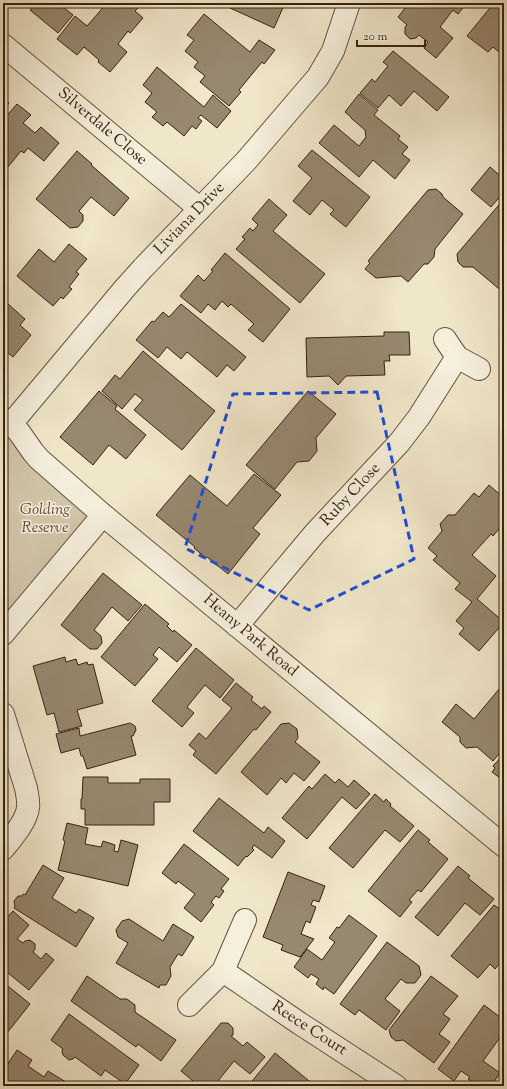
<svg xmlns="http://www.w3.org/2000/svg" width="507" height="1089" viewBox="0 0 507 1089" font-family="'Sorts Mill Goudy',serif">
	<rect width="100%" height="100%" fill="#f0e6c9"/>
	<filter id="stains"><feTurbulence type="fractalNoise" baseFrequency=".005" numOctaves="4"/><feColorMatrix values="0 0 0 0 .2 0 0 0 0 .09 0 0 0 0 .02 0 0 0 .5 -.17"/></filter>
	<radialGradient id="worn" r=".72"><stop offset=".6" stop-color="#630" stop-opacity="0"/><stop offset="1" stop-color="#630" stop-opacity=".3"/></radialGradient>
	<path fill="#d1c5a9" stroke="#84745c" d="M3,419L103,515L3,634Z"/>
	<path fill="#978870" stroke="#37220f" d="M30,3H58L73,15L58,33L30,10L34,6Z
		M107,3H143L135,11L143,18L130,33L128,31L118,44L127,52L110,72L98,62L99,60L84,47L77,55L57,39L75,16L87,26Z
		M219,3H285L274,28Z
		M293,3H305L303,7Z
		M409,3H413L419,8L423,3H467L458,14L453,10L440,27L453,38L436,58L424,48L428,42L419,35L416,38L410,39L405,34V27L407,25L398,17Z
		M494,3H504V56L493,47L488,52L467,36Z
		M204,14L250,52L259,40L275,50L264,64L262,62L239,90L241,92L229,106L200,82L205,76L194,67L198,62L185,51L194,40L187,35Z
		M393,51L449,97L437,111L414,91L401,106L389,95L378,108L360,93L372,79L375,82L388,66L383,62Z
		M157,67L204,107L213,95L231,111L217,128L201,115L198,118L202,121L196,129L192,126L184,136L167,122L163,126L152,117L157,112L145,102L152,93L143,85Z
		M359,94L378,110L374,115L400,136L398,139L408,147L402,154L410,160L395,179L373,160L359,177L319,143L334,125L359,146L366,137L365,130L351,118V117L345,112Z
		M3,98L9,103L3,110Z
		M17,104L31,115L23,123L35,133L41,127L59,143L44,161L28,148L24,153L21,151L3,173V120Z
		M312,150L370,197L346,227L330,214L334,210L322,200L310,215L293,201L312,178L298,166Z
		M77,151L92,164L91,165L129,198L114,216L91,197L79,211L83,215V221L78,227L70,228L36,199Z
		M490,167L504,179V192L491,207L471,190Z
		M436,189L442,194L443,197L463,214L435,249L434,257L428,264H424L408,282L401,276L376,278L365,269L370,263L368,261L428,190Z
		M269,199L287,215L273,231L325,274L300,303L236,249L245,239L242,237L250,228L253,231L258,225L252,219Z
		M504,199V293L473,267H463L458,262L457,254Z
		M69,244L87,259L76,272L79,274L69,287L72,289L63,299L61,297L53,306L17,276L39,249L54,262Z
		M225,253L290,309L263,342L248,330L254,324L231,304L228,307L222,301L215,310L208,304L201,313L180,296L198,275L204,281L213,271L211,270Z
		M8,304L25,319L20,325L31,335L13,357L3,349V310Z
		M181,304L246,357L234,371L227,365L217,377L187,352L181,359L167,347L158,358L136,340L152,321L154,322L163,312L169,317Z
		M384,332H409L410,355H389L390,361H384L385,375L346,376L338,385L329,376L307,377L306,338L384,336Z
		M143,351L215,411L182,450L134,410L143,400L135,394L122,409L102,391L115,375L120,379Z
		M99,391L117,406L115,409L146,435L126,459L109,445L93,465L60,437Z
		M308,391L336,414L316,438L317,451L309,461L297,462L275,489L246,465Z
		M254,474L281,495L253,528L260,534L228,574L207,557L206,558L194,548L195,547L156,515L190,475L227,506Z
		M489,485L504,498V523L493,536L491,534L472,555L496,576L477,599L504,622L479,651L459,634L464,628L456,621L472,602L455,589L460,583L433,560L437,556L428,548L442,531L440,524L448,515H455L474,493L479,497Z
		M103,573L142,605L128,621L112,607L94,630L101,636L102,643L97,649H90L61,625Z
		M145,604L169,624L167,626L173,632L174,630L192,645L177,662L159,647L153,655L158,659L135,686L101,657Z
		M196,648L234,680L220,698L205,685L187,707L194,713L182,727L152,701Z
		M65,657L66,662L76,659L78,665L87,662L88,665L93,664L103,703L77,710L82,726L59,732L54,713L47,715L33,666Z
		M236,683L253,697L251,700L262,709L264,706L271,712L256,730L254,729L216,774L193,755L196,751L189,745L199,733L206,739L232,708L222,700Z
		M500,688L504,692V748L493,761L477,747L466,748L460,742V737L442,722L456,704L474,719Z
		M130,723L135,726L136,730L133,736H131L136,755L87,769L83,756H81L79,748L61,753L56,734L79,728L80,736Z
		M289,723L297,729L298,738L295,742L320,762L304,781L294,773L286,783L281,778L267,795L241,772L281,724Z
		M504,754V781L492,772L495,768L493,766Z
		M325,774L335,783L339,779L348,787L354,780L370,794L356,809L342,797L307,839L282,818L309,786L312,789Z
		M83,777H108V783H140V779H170V802H154V825H85V809H81V799H82Z
		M375,794L384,802L386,799L391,804L390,806L414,826L400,842L385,830L353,868L329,848Z
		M219,798L264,833L268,827L285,841L272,858L254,845L252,848L254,850L247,857L246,856L238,866L193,831Z
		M67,823L88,828L85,844L101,847L103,841L115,845L114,851L118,852L121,840L138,845L128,886L58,870L65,841L63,840Z
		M418,830L430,840L428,842L448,859L421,892L418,890L409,900L412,902L400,917L368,891Z
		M184,844L229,879L221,889L224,891L219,898L216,896L211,902L214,905L201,922L184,908L195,894L178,881L176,884L162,873Z
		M43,865L64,878L52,898L76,913L79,909L94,918L76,947L14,908L15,906L14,901L18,896H22L23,894L25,895Z
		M458,866L470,876L468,878L494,899L480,915L465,903L438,936L415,917Z
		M288,872L325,886L319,902L313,900L311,905L316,907L310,923L306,921L301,934L314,939L300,957L281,950L283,945L263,937Z
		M494,905L504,912V948L500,953L504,956V958L495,969L490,964L478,978L451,956Z
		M13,911L29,925L17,939L23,943L25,941L30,940L35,944V949L33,952L41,959L46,953L54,960L29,990L3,969V930L4,929H3V922Z
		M349,915L377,936L334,994L324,987L323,990L316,984L319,979L311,974L308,978L294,967L307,949L322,960L335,942L329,938L337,927L339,928Z
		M129,919L163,941L173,924L194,937L182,956L178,954L170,967L171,976L166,985H160L159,988L116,963L128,943L118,937L116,930L122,921Z
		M387,942L419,966L421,975L415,983H406L401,979L385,999L400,1011L386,1030L359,1010L355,1015L340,1004Z
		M87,976L120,999H127L135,1005V1012L176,1040L161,1061L138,1044L136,1047L71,1001Z
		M431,976L458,996L443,1014L450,1019L439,1034L450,1042L434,1063L403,1040L396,1041L391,1037L389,1030Z
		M3,982L30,1004L3,1038Z
		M484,1005L504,1020V1032L483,1061L500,1073L491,1086H478L468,1079L470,1077L461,1071L454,1081L438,1069Z
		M69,1014L139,1065L125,1084L105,1070L101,1076L75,1057L73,1059L69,1060L63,1055L62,1051L63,1049L51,1040Z
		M221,1023H228L233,1028V1035L231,1036L243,1046L247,1042L265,1057L250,1074L234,1061L214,1086H199L181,1071Z
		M17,1050L32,1060L28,1066L44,1077L48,1071L69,1084L68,1086H3V1071Z
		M275,1053L314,1085L248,1086Z"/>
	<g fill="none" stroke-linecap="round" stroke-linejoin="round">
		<defs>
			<path id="street" d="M3,45L200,209
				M457,357L479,369
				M3,419L11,424L19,432L33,452L39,459L103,515L504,846
				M11,424L125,288L143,268L246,161L318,77L333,51L349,3
				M237,626L315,533L399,443L419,417L457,357L445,339
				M3,634L103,515
				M3,714L26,788C27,794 29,801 28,808C26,822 12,838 3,849
				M223,971L299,1023L396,1086
				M189,1005L223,971L245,920"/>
		</defs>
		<use href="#street" stroke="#65533e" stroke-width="24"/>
		<use href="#street" stroke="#f5efdc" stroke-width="22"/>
	</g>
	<path fill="none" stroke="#1d4ed8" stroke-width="3" stroke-dasharray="8 5" stroke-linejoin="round" d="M377,392L414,559L309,610L185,548L233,394Z"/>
	<g text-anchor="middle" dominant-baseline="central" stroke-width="3" stroke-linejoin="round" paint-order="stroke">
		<g font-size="16" fill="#37220f" stroke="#f5efdc">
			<text transform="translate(102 127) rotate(40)">Silverdale Close</text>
			<text transform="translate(190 219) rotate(-46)">Liviana Drive</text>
			<text transform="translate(351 495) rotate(-47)">Ruby Close</text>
			<text transform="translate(250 636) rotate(40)">Heany Park Road</text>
			<text transform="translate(309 1029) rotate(33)">Reece Court</text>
		</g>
		<g font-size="16" font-style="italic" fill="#5e4b36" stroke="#f5efdc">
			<text x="45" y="510">Golding<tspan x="45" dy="18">Reserve</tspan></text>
		</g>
	</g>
	<rect width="507" height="1089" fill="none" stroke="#f0e6c9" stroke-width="16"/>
	<rect x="4" y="4" width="499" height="1081" fill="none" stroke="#37220f" stroke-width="2"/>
	<rect x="8" y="8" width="491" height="1073" fill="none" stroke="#37220f"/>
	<path d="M357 40v6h68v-6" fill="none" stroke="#37220f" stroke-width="2"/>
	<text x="363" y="40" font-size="12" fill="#37220f" stroke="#f5efdc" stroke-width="3" paint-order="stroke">20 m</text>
	<rect width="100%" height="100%" filter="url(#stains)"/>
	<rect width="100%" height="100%" fill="url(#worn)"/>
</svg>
